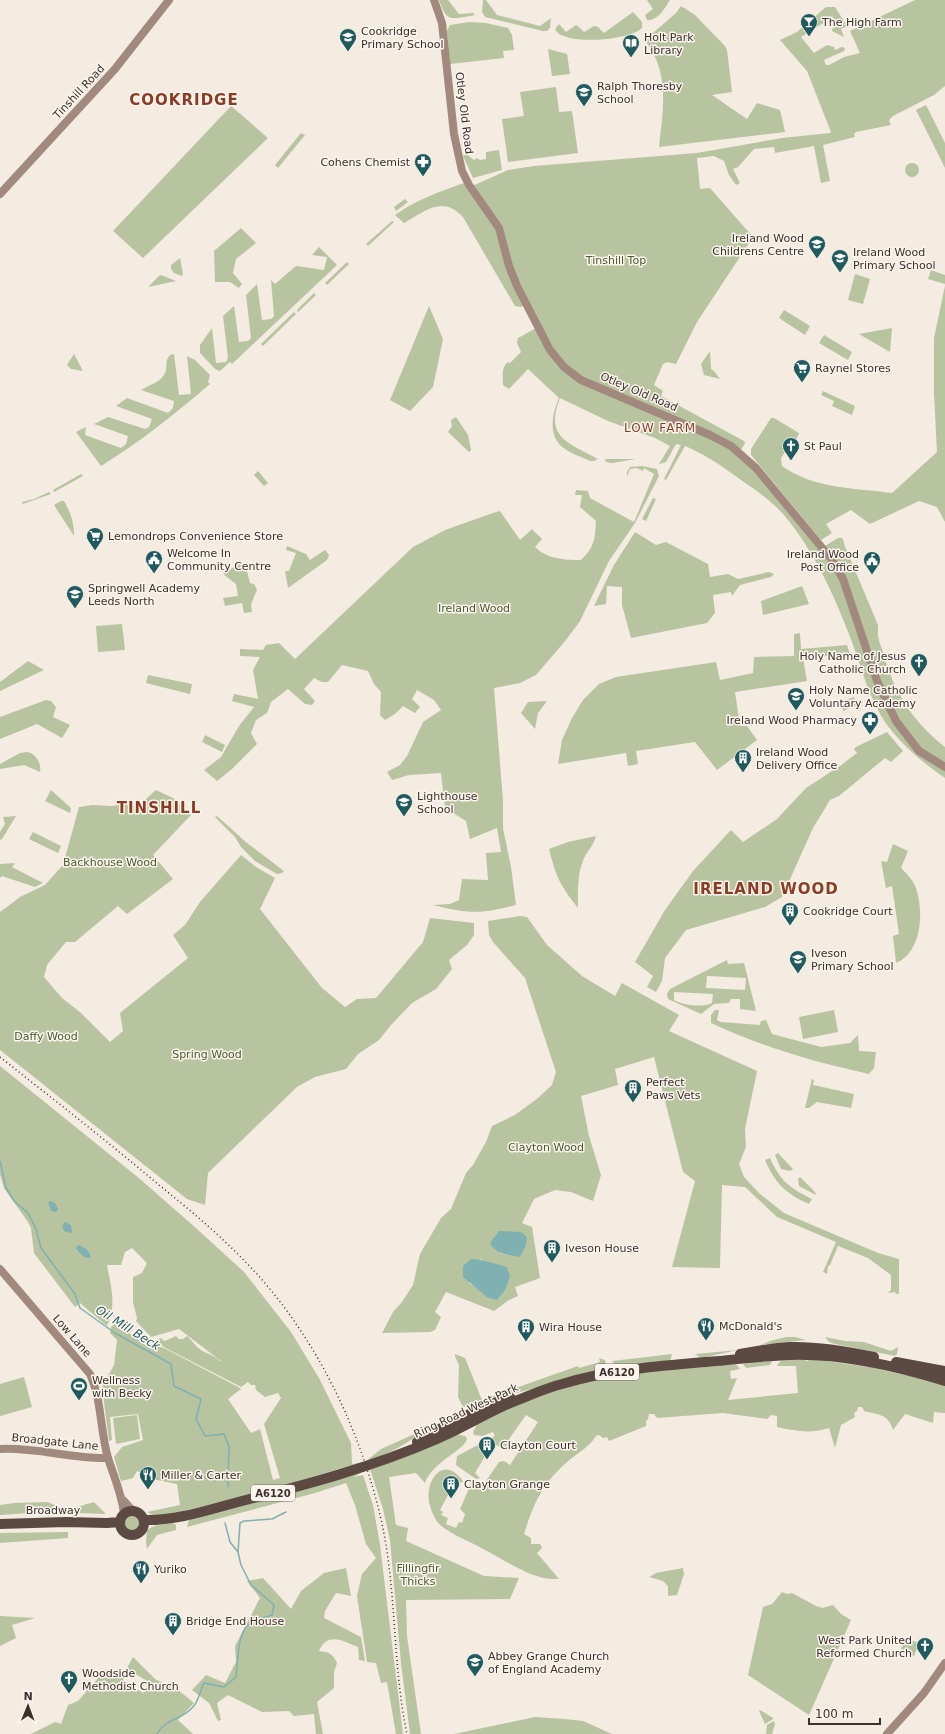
<svg xmlns="http://www.w3.org/2000/svg" width="945" height="1734" viewBox="0 0 945 1734" font-family="'DejaVu Sans',sans-serif">
	<rect width="100%" height="100%" fill="#f4ebe1"/>
	<path fill="#b8c4a0" fill-rule="evenodd" d="M439,0H448L459,14L474,13V15L471,16C449,19 447,22 439,0Z
		M483,0H486L497,15L540,26L551,18L550,28L547,31H543L485,17L482,12Z
		M647,0H670C665,8 658,21 647,20L645,15L653,9Z
		M915,0H945V86L934,95L893,116L889,120L891,125L856,132L854,134L855,137L823,145L830,181L821,183L814,146L775,153L774,147L754,149L738,167L733,169L740,183L736,185L729,175L724,161L714,156L697,158L700,189L710,188L753,237L697,322L676,364L667,362L663,364L654,385L663,391L661,396L744,441L745,443L738,455L749,464L820,549L838,538H842L844,542V544L878,625C878,627 878,629 878,631C877,637 881,646 883,652C893,691 913,722 945,747V778C925,764 906,749 891,730C871,705 863,672 852,642C835,597 815,552 784,515C770,499 751,487 734,475C719,464 702,453 685,446L666,480L664,479L681,445L676,444L666,462L659,464L670,446L655,438L608,421L560,398C544,438 569,443 598,459L594,461H590C582,457 572,454 565,449C547,437 552,414 559,398L528,369L509,389L503,385C503,376 501,368 508,362L510,363L521,352L517,343L518,338L538,327L526,304L521,307L515,306L463,217C442,195 426,211 404,223L395,215C420,198 439,192 467,182L470,187L508,170L534,166L697,153L782,138L830,133L831,132L807,71L780,40L797,32L826,7H835L847,26L841,29L844,37L832,31V29L838,25L833,17L801,37L814,53L827,45L834,47L835,50L842,47L845,48L844,51L824,60L826,65H829L844,57L860,53L850,31Z
		M681,6L695,15L725,46L727,50L732,92L712,95L747,119L757,103L780,110L785,132L659,147C662,117 668,88 656,59C653,52 649,46 645,40L676,13Z
		M633,12L642,22V28C629,41 562,46 555,29L559,24L566,32L576,25L579,27L584,32L594,26L598,27L604,33Z
		M469,22L486,23L508,28L512,35L514,50L503,51L504,58L450,64L447,31L450,25Z
		M548,49L567,54L570,74L552,76Z
		M556,87L559,112L572,111L578,153L508,162L502,119L524,116L520,92Z
		M926,105L945,143V168L916,110Z
		M231,106L268,138L143,258L113,231Z
		M301,133L305,135L278,168L275,165Z
		M499,150L502,170L473,178L463,156L466,154L474,160L477,158L480,160L486,159V152Z
		M905 170a7 7 0 1 1 14 0a7 7 0 1 1-14 0Z
		M405,199L408,202L396,211L394,207Z
		M392,221L394,222L368,246L366,244Z
		M241,228L256,243L236,259L233,273L242,284L239,288L230,282H215L214,251Z
		M319,247L337,265L232,364L230,362L220,371L215,369L200,353V345L212,328L216,363L226,362L228,358L223,316L234,306L239,342L248,341L251,338L246,295L257,284L262,320L271,319L274,316L271,280L275,284L296,266L324,270L327,257L312,255Z
		M180,258L183,274L182,276L174,273L171,269V265Z
		M347,262L349,264L327,285L325,283Z
		M931,270L945,275V284L928,279Z
		M855,274L870,279L863,304L848,300Z
		M161,275L176,281L148,287L159,276Z
		M945,286V522L937,507L919,501L870,524L851,510L826,524L832,533L821,540L751,455V449L771,418H774L799,433L793,447L785,452L781,458L782,466C814,489 855,488 892,493L937,452L934,393V338Z
		M314,293L316,295L298,312L297,310Z
		M429,306L443,339L433,387L410,411L390,400Z
		M784,310L810,326L805,335L779,318Z
		M294,312L296,314L263,346L261,344Z
		M892,328L890,352L859,334Z
		M824,335L852,352L848,360L819,343Z
		M710,351L711,369L714,371L720,379L704,375L701,364Z
		M74,354L83,371L71,369L67,365Z
		M174,354L179,395L191,394L187,356L195,360L210,375L208,382L210,384C175,414 140,442 101,466L76,432L86,427L85,435L121,448L126,444L128,436L94,424L108,417L145,429L149,427L152,419L116,406L127,398L168,413L173,408L174,401L141,390C151,384 163,382 166,370C167,363 165,361 170,355Z
		M823,391L855,406L852,415L832,406L834,401L821,395Z
		M456,417L468,435L471,450L469,452L448,432L452,426L451,420Z
		M605,459H636L612,463L606,462Z
		M642,466L657,469L659,476L635,523L609,561L580,621L566,640L536,675L520,683L494,688L503,801V828L511,867L516,905C481,914 468,914 433,905L450,904L459,900L462,879L488,880L486,853L501,852L497,828L470,839L466,821L445,808L441,773L409,775L392,780L387,772L400,765L407,756L423,722L441,710L434,700L417,690L412,699L420,707L415,713L403,706L395,714L385,720L380,715L381,692L374,684L368,671L342,665L328,682H322L314,678L304,689L315,701L312,705L305,704L288,689L271,702L267,713L256,720L251,733L257,744L232,769L217,781L204,770L221,757L239,726L254,707L232,701L234,694L258,699L253,670L260,657L240,656V649L263,650L266,645L279,643L295,659L413,547L445,530L493,513L500,511L520,540L532,529L542,539L535,547C547,559 564,560 581,560C595,547 595,538 596,521L580,507L582,495H575L576,490L588,491L590,498L634,522L654,474L644,468L643,471L637,468L630,469L627,477V472L630,467Z
		M258,471L268,483L264,486L254,475Z
		M81,474L83,476L54,492L53,490Z
		M49,492L51,494L23,504L22,502L34,499Z
		M653,498L656,499L646,521L642,519Z
		M61,501H64C71,513 74,523 74,536L54,505Z
		M635,532L656,545L666,542L708,564L710,577L728,574L738,579L769,572L774,574L771,577L740,585L732,596L731,592L713,595L715,613L707,623L631,638L622,605V587L607,586L606,604L594,606L614,565Z
		M287,546L306,554L310,560L325,550L329,555L327,560L288,588L285,571H289L296,553L286,550Z
		M240,563L247,571L250,583L254,584L257,590L251,604L252,612L244,613L242,603L225,606L223,598L238,596L236,584L223,574Z
		M802,586L809,604L763,615L761,601Z
		M122,624L125,650L98,652L96,626Z
		M800,633L801,649L847,645L850,654L803,658L807,681L735,692L740,726H747L757,740L717,770L695,742L636,751L638,764L628,766L626,753L558,764L562,740L572,718L583,700L599,684L616,677L716,662L720,680L753,673L754,657L794,656V634Z
		M28,661L44,670L0,691V682Z
		M148,675L192,684L190,694L146,683Z
		M854,697L857,705L843,711L840,702Z
		M46,700L51,701L56,707L53,717L70,725L62,738L37,724L0,739V717Z
		M547,701L538,713L535,729L521,713L528,702Z
		M887,732L903,751L891,762L885,758L839,796L830,800L813,828L782,897L765,907L686,930L665,958L662,981L656,992L647,987L653,976L635,962L665,910L693,871L731,830L743,842L777,819L806,788L840,766L857,753L854,749L856,747Z
		M205,735L225,745L222,752L202,742Z
		M27,752C35,753 42,763 40,772L24,765L0,769V764L20,753Z
		M51,790L71,808L70,813L45,801Z
		M156,790L173,798L191,815L153,855L173,879L127,914L118,906L75,942H66L47,965L44,977L62,998L81,1013L110,1042L123,1031L120,1013L188,958L173,935L185,925L200,902L241,855L256,867L275,878L260,909L322,988L345,1007L357,999L376,998L423,942L430,918L474,923V935L467,945L449,960L452,969L436,989L412,1003L391,1025L379,1040L358,1054L346,1069L315,1077L297,1087L208,1173L205,1205L187,1199L0,1050V912L20,897L45,885L63,865L79,807L92,805L111,806L127,804L137,807Z
		M16,816L2,839L0,840V832L5,824L3,817Z
		M217,816L247,843L284,871L282,873L277,874L255,861L241,847L235,837L215,817Z
		M33,832L61,846L58,853L29,839Z
		M596,836C594,845 588,850 584,858C577,874 578,891 578,908C560,885 556,877 549,849L568,842Z
		M893,844L908,851L901,868C907,874 913,880 916,888C924,912 922,952 896,963L893,936L899,934L892,886L886,888L881,861L887,862Z
		M15,863L12,867L43,883L35,887L2,876L0,878V864Z
		M520,916L527,917L547,945L582,976L615,996L622,983L679,1015L669,1031L757,1071L745,1129L746,1147L739,1164L744,1177L760,1194L784,1213L878,1253L899,1259V1294H896L895,1292L888,1293L891,1290V1275L868,1258L838,1246L830,1265L828,1266L827,1274L823,1272L836,1242L777,1217L745,1187L722,1185L720,1268L672,1267L695,1181L683,1172L654,1057L615,1069L618,1085L581,1096L589,1136L601,1175L593,1201L571,1192L555,1190L534,1199L522,1223L532,1227L540,1278L515,1287L518,1296L509,1300L494,1311L446,1292L435,1312L441,1317L435,1330L430,1332L382,1333L393,1312L402,1302L413,1285L420,1254L441,1218L451,1209L466,1173L473,1165L486,1142L492,1126L515,1115L538,1098L552,1085L556,1072L525,978L493,942L489,935L488,921ZM527,1237L509,1255L500,1253ZM480,1259L489,1263L507,1267L478,1289L469,1283Z
		M727,960L728,964L744,963L756,1011L740,1009V999H731L729,1003L714,1004L701,1014L668,999L667,994L670,989ZM707,976L746,978L745,990L706,988ZM674,992L713,994L712,1003C702,1008 683,1005 674,1000Z
		M715,1010H719L717,1020L721,1022L760,1025L761,1021L766,1020L772,1034L821,1047L850,1043L858,1035L859,1051L876,1052L874,1068L869,1074C814,1062 762,1047 711,1023V1015Z
		M834,1010L838,1032L803,1039L799,1017Z
		M0,1066L140,1179L197,1229L244,1272L291,1332L319,1378L351,1443L352,1464L359,1463L235,1500L163,1515H153L147,1512L180,1505L177,1484L157,1480L137,1471L133,1478L121,1481L114,1457L122,1447L143,1440L138,1414L110,1417L112,1440L109,1441L102,1387L114,1365L117,1340L110,1333L111,1327L116,1323L145,1345L152,1344L166,1349L238,1387L241,1389L228,1399L251,1433L260,1429L273,1480L280,1478L264,1424L281,1398L278,1393L265,1397L256,1390L255,1385H251L248,1382L241,1387L154,1342L160,1338L165,1341L176,1336L179,1339H183L187,1336C192,1340 195,1346 201,1350C207,1354 214,1355 220,1361H221L179,1329L151,1337L136,1321L137,1318L133,1302V1277L142,1273L147,1263L132,1248L125,1252L121,1265H107C111,1287 117,1305 107,1326L80,1303L75,1307L34,1253L31,1228L28,1222L4,1188L0,1174Z
		M812,1079L814,1080L813,1085L854,1094L851,1108L817,1102L809,1108H805Z
		M778,1153L793,1169L790,1171L781,1169L775,1155Z
		M770,1158C780,1181 790,1188 812,1199L809,1204C786,1194 775,1183 765,1160Z
		M800,1177L815,1192L816,1195L799,1186L798,1179Z
		M786,1337H795L806,1340L760,1345L770,1341Z
		M825,1337L845,1341L864,1342L891,1351L898,1347L897,1354L895,1356L835,1344L829,1342Z
		M738,1350L701,1358L695,1354Z
		M455,1354L465,1358L482,1400L578,1366L579,1368L600,1362L599,1358L605,1360L606,1366L600,1371L463,1407L458,1397L459,1365L455,1356Z
		M672,1354L670,1361L618,1368L612,1361Z
		M802,1359L807,1361L812,1359L869,1367L945,1384V1413L934,1412L933,1423L905,1414L893,1430C888,1413 878,1415 864,1411L862,1407H858L857,1411L854,1413L855,1417L841,1425L835,1448L829,1428C811,1434 795,1431 777,1427V1416L771,1415L767,1419L723,1413L657,1418L654,1414H649L648,1419L646,1421V1426L609,1441L607,1437L603,1438L599,1435L596,1436C589,1448 575,1454 566,1463C542,1484 533,1505 524,1534L531,1538V1544H540L542,1548L537,1553L559,1579C554,1579 549,1579 544,1578C524,1574 501,1558 483,1549C469,1541 452,1535 440,1525C435,1520 432,1513 430,1506C423,1484 442,1452 463,1481L462,1483L456,1480L440,1510L443,1512L441,1515L448,1518L446,1524L456,1528L459,1522L462,1523L465,1514L460,1509L471,1484L476,1485L484,1484L499,1462L504,1461L510,1465L538,1422L526,1415L509,1439L512,1442L508,1448L501,1445L500,1447L493,1443L475,1473L480,1478L476,1479L456,1465L457,1456L495,1436L493,1432L482,1436L474,1435L473,1432L478,1422C501,1412 524,1400 547,1392C607,1372 671,1370 733,1364L737,1365L740,1369L730,1371L731,1379L737,1378L728,1400L798,1393L796,1366H777L781,1360Z
		M772,1361L770,1365L746,1368L743,1364Z
		M24,1377L32,1407L0,1416V1384Z
		M137,1415L140,1439L116,1444L113,1418Z
		M430,1427C408,1442 392,1454 366,1461L381,1449Z
		M456,1434L465,1436L467,1439C464,1451 433,1461 425,1483L416,1473L389,1477L396,1525L408,1528L406,1541L484,1576L519,1578L510,1599L406,1600L407,1636L421,1734H410L401,1663L390,1540L383,1509L370,1469Z
		M362,1472L354,1477L363,1475L373,1505L380,1545L403,1734H396L387,1682L381,1683L376,1663L367,1662L357,1596L362,1574L376,1558L366,1544L355,1505L346,1483L315,1493L187,1527L189,1519Z
		M48,1502C68,1512 73,1508 94,1502L106,1514L45,1512L0,1515V1505L14,1503Z
		M123 1523a9 9 0 1 1 18 0a9 9 0 1 1-18 0Z
		M172,1523L176,1525V1530L157,1535L147,1549L146,1541L147,1530L154,1526Z
		M68,1532V1538L0,1543V1533Z
		M346,1568L351,1596L336,1593L325,1611L324,1618L361,1637L365,1661L359,1660L358,1647C344,1641 327,1631 319,1651C329,1652 333,1654 337,1663L334,1672V1688L317,1702L323,1734H316L314,1714L294,1716L289,1711L262,1712L228,1695L217,1703L221,1720L218,1721L209,1703L192,1690L206,1675L225,1683L236,1662L235,1646L260,1598L247,1581L263,1578L291,1609L301,1591L324,1573Z
		M683,1568L684,1574L677,1595L668,1596V1586L663,1581L649,1577L656,1573Z
		M782,1592L787,1594L792,1593L816,1606L823,1608L833,1605L841,1614L851,1620L809,1715L748,1675L763,1607L772,1604Z
		M0,1616L35,1618L12,1625L16,1638L0,1646Z
		M905,1638L919,1643L914,1656L900,1652Z
		M133,1657L155,1679L178,1690L194,1703L178,1720L193,1734H31L55,1722L61,1724L68,1705L78,1701L105,1670L116,1677L127,1668ZM129,1670L149,1682L143,1693L123,1680Z
		M760,1710L773,1718V1719L765,1724L759,1711Z
		M535,1717L565,1719L583,1721L612,1734H454Z
		M774,1721L775,1724L772,1734H766L767,1725Z"/>
	<path fill="#7fb0b2" d="M51,1201L55,1203L58,1209L56,1212L51,1211L48,1202Z
		M65,1222L71,1225L72,1232L70,1233L64,1231L62,1226Z
		M499,1231L521,1232L527,1237L526,1245L520,1257C508,1254 496,1255 490,1243Z
		M78,1245L86,1249L90,1254V1258C84,1258 79,1253 76,1248Z
		M471,1259C482,1259 496,1264 507,1267L510,1277L505,1290L497,1300L487,1297L463,1277V1266Z"/>
	<g fill="none" stroke-linecap="round" stroke-linejoin="round">
		<path stroke="#7fb0b2" stroke-width="1.5" d="M0,1161L6,1188L14,1201L28,1213L36,1229L41,1248L75,1294L80,1308L115,1333L171,1364L174,1386L201,1399L196,1419L205,1436L224,1434L229,1447L228,1487
			M238,1552L240,1523L244,1521L272,1519L286,1512
			M157,1734C166,1718 181,1720 192,1708C199,1702 200,1690 204,1683L224,1687L236,1677C238,1662 237,1640 246,1627C252,1620 263,1618 272,1615L274,1605L251,1585L241,1565L238,1552L230,1542L225,1523"/>
		<path stroke="#a18a7d" stroke-width="8" d="M434,0L442,23L454,134L462,171L469,185L499,228L509,266L517,286L550,350L564,367L581,380L710,435L731,446L756,468L833,561L843,579L877,681L896,721L919,751L945,767
			M0,194L115,69L169,0
			M0,1269L90,1374C102,1401 100,1430 108,1458C114,1477 122,1494 124,1514
			M0,1449C36,1447 72,1459 108,1458
			M123,1500L133,1511
			M887,1734L924,1693L945,1663"/>
		<path stroke="#5c4a42" stroke-width="10" d="M740,1354C756,1351 772,1348 789,1347C818,1346 846,1351 874,1357
			M896,1362L945,1371
			M417,1442C446,1424 479,1409 510,1397
			M120 1523a12 12 0 1 1 24 0a12 12 0 1 1-24 0Z
			M144,1520C175,1521 208,1510 238,1502C305,1485 373,1467 437,1439C463,1428 488,1412 515,1401C531,1395 546,1388 562,1384C609,1370 658,1366 706,1362C734,1360 762,1356 789,1355C841,1353 896,1366 945,1381
			M0,1524L66,1522L107,1523L120,1522"/>
		<path stroke="#3b302b" stroke-width="1.5" stroke-dasharray="1 3" stroke-linecap="butt" d="M0,1057C53,1099 107,1141 159,1185C200,1218 241,1253 274,1294C326,1359 362,1438 381,1519C397,1589 392,1663 407,1734"/>
	</g>
	<defs>
		<symbol id="bar-pin" viewBox="-11 -11 22 30"><path d="M0 17L-7.5 6A9.5 9.5 0 1 1 7.5 6Z" fill="#1f5a5e" stroke="#fbf5ee"/><path d="M-6-5H6L.8 .8V4.5H3.5V6h-7V4.5H-.8V.8Z" fill="#fff"/></symbol>
		<symbol id="school-pin" viewBox="-11 -11 22 30"><path d="M0 17L-7.5 6A9.5 9.5 0 1 1 7.5 6Z" fill="#1f5a5e" stroke="#fbf5ee"/><path d="M0-5L7-2L0 1L-7-2ZM-4 1L0 2.5L4 1V4Q0 6-4 4Z" fill="#fff"/></symbol>
		<symbol id="library-pin" viewBox="-11 -11 22 30"><path d="M0 17L-7.5 6A9.5 9.5 0 1 1 7.5 6Z" fill="#1f5a5e" stroke="#fbf5ee"/><path d="M-6-4Q-3-5.5-.7-3.5V5Q-3 3-6 4ZM6-4Q3-5.5 .7-3.5V5Q3 3 6 4Z" fill="#fff"/></symbol>
		<symbol id="pharmacy-pin" viewBox="-11 -11 22 30"><path d="M0 17L-7.5 6A9.5 9.5 0 1 1 7.5 6Z" fill="#1f5a5e" stroke="#fbf5ee"/><path d="M-2-6h4v4h4v4h-4v4h-4v-4h-4v-4h4Z" fill="#fff"/></symbol>
		<symbol id="supermarket-pin" viewBox="-11 -11 22 30"><path d="M0 17L-7.5 6A9.5 9.5 0 1 1 7.5 6Z" fill="#1f5a5e" stroke="#fbf5ee"/><path d="M-6-5.5h2.5l.6 2H6L4.5 2H-2.5L-4.4-4H-6ZM-1.5 3.2a1.3 1.3 0 1 0 .1 0ZM3 3.2a1.3 1.3 0 1 0 .1 0Z" fill="#fff"/></symbol>
		<symbol id="church-pin" viewBox="-11 -11 22 30"><path d="M0 17L-7.5 6A9.5 9.5 0 1 1 7.5 6Z" fill="#1f5a5e" stroke="#fbf5ee"/><path d="M-1.2-6h2.4v3.5h3.3v2.4h-3.3V6h-2.4V-.1h-3.3v-2.4h3.3Z" fill="#fff"/></symbol>
		<symbol id="civic-pin" viewBox="-11 -11 22 30"><path d="M0 17L-7.5 6A9.5 9.5 0 1 1 7.5 6Z" fill="#1f5a5e" stroke="#fbf5ee"/><path d="M-.6-6.5H3V-4.5H.6V-3L4-1V1h2V6H-6V1h2V-1L-.6-3ZM-1.2 2.5V6h2.4V2.5Z" fill="#fff"/></symbol>
		<symbol id="building-pin" viewBox="-11 -11 22 30"><path d="M0 17L-7.5 6A9.5 9.5 0 1 1 7.5 6Z" fill="#1f5a5e" stroke="#fbf5ee"/><path d="M-4-6H4V6H1V3H-1V6H-4ZM-2.5-4.3h1.7v1.8h-1.7ZM.8-4.3h1.7v1.8H.8ZM-2.5-1h1.7V.8h-1.7ZM.8-1h1.7V.8H.8Z" fill="#fff"/></symbol>
		<symbol id="restaurant-pin" viewBox="-11 -11 22 30"><path d="M0 17L-7.5 6A9.5 9.5 0 1 1 7.5 6Z" fill="#1f5a5e" stroke="#fbf5ee"/><path d="M-5-6h1v4h1v-4h1v4h1v-4h1v5L-1.5 .5V6h-2V.5L-5-1ZM5-6V6H3V1.5H1.5Q1.5-4 5-6Z" fill="#fff"/></symbol>
		<symbol id="stadium-pin" viewBox="-11 -11 22 30"><path d="M0 17L-7.5 6A9.5 9.5 0 1 1 7.5 6Z" fill="#1f5a5e" stroke="#fbf5ee"/><path d="M0-5a6.5 5 0 1 0 0 10a6.5 5 0 1 0 0-10ZM-3.5-1.8h7v3.6h-7Z" fill="#fff"/></symbol>
	</defs>
	<g fill-rule="evenodd">
		<use href="#bar-pin" x="799" y="12" width="20" height="27"/>
		<use href="#school-pin" x="338" y="27" width="20" height="27"/>
		<use href="#library-pin" x="621" y="33" width="20" height="27"/>
		<use href="#school-pin" x="574" y="82" width="20" height="27"/>
		<use href="#pharmacy-pin" x="413" y="152" width="20" height="27"/>
		<use href="#school-pin" x="807" y="234" width="20" height="27"/>
		<use href="#school-pin" x="830" y="248" width="20" height="27"/>
		<use href="#supermarket-pin" x="792" y="358" width="20" height="27"/>
		<use href="#church-pin" x="781" y="436" width="20" height="27"/>
		<use href="#supermarket-pin" x="85" y="526" width="20" height="27"/>
		<use href="#civic-pin" x="144" y="549" width="20" height="27"/>
		<use href="#civic-pin" x="862" y="550" width="20" height="27"/>
		<use href="#school-pin" x="65" y="584" width="20" height="27"/>
		<use href="#church-pin" x="909" y="652" width="20" height="27"/>
		<use href="#school-pin" x="786" y="686" width="20" height="27"/>
		<use href="#pharmacy-pin" x="860" y="710" width="20" height="27"/>
		<use href="#building-pin" x="733" y="748" width="20" height="27"/>
		<use href="#school-pin" x="394" y="792" width="20" height="27"/>
		<use href="#building-pin" x="780" y="901" width="20" height="27"/>
		<use href="#school-pin" x="788" y="949" width="20" height="27"/>
		<use href="#building-pin" x="623" y="1078" width="20" height="27"/>
		<use href="#building-pin" x="542" y="1238" width="20" height="27"/>
		<use href="#restaurant-pin" x="696" y="1316" width="20" height="27"/>
		<use href="#building-pin" x="516" y="1317" width="20" height="27"/>
		<use href="#stadium-pin" x="69" y="1376" width="20" height="27"/>
		<use href="#building-pin" x="477" y="1435" width="20" height="27"/>
		<use href="#restaurant-pin" x="138" y="1465" width="20" height="27"/>
		<use href="#building-pin" x="441" y="1474" width="20" height="27"/>
		<use href="#restaurant-pin" x="131" y="1559" width="20" height="27"/>
		<use href="#building-pin" x="163" y="1611" width="20" height="27"/>
		<use href="#church-pin" x="915" y="1636" width="20" height="27"/>
		<use href="#school-pin" x="465" y="1652" width="20" height="27"/>
		<use href="#church-pin" x="59" y="1669" width="20" height="27"/>
	</g>
	<g text-anchor="middle" dominant-baseline="central" stroke-width="3" stroke-linejoin="round" paint-order="stroke">
		<g fill="#fbf5ee" stroke="#756b66" stroke-width="1">
			<rect x="595" y="1364" width="44" height="16" rx="3"/>
			<rect x="251" y="1485" width="44" height="16" rx="3"/>
		</g>
		<g font-size="10" font-weight="bold" fill="#3b302b">
			<text x="617" y="1372">A6120</text>
			<text x="273" y="1493">A6120</text>
		</g>
		<g font-size="11" fill="#3b302b" stroke="#fbf5ee" text-anchor="start">
			<text x="822" y="22">The High Farm</text>
			<text x="361" y="31">Cookridge<tspan x="361" dy="13">Primary School</tspan></text>
			<text x="644" y="37">Holt Park<tspan x="644" dy="13">Library</tspan></text>
			<text x="597" y="86">Ralph Thoresby<tspan x="597" dy="13">School</tspan></text>
			<text x="410" y="162" text-anchor="end">Cohens Chemist</text>
			<text x="804" y="238" text-anchor="end">Ireland Wood<tspan x="804" dy="13">Childrens Centre</tspan></text>
			<text x="853" y="252">Ireland Wood<tspan x="853" dy="13">Primary School</tspan></text>
			<text x="815" y="368">Raynel Stores</text>
			<text x="804" y="446">St Paul</text>
			<text x="108" y="536">Lemondrops Convenience Store</text>
			<text x="167" y="553">Welcome In<tspan x="167" dy="13">Community Centre</tspan></text>
			<text x="859" y="554" text-anchor="end">Ireland Wood<tspan x="859" dy="13">Post Office</tspan></text>
			<text x="88" y="588">Springwell Academy<tspan x="88" dy="13">Leeds North</tspan></text>
			<text x="906" y="656" text-anchor="end">Holy Name of Jesus<tspan x="906" dy="13">Catholic Church</tspan></text>
			<text x="809" y="690">Holy Name Catholic<tspan x="809" dy="13">Voluntary Academy</tspan></text>
			<text x="857" y="720" text-anchor="end">Ireland Wood Pharmacy</text>
			<text x="756" y="752">Ireland Wood<tspan x="756" dy="13">Delivery Office</tspan></text>
			<text x="417" y="796">Lighthouse<tspan x="417" dy="13">School</tspan></text>
			<text x="803" y="911">Cookridge Court</text>
			<text x="811" y="953">Iveson<tspan x="811" dy="13">Primary School</tspan></text>
			<text x="646" y="1082">Perfect<tspan x="646" dy="13">Paws Vets</tspan></text>
			<text x="565" y="1248">Iveson House</text>
			<text x="719" y="1326">McDonald's</text>
			<text x="539" y="1327">Wira House</text>
			<text x="92" y="1380">Wellness<tspan x="92" dy="13">with Becky</tspan></text>
			<text x="500" y="1445">Clayton Court</text>
			<text x="161" y="1475">Miller &amp; Carter</text>
			<text x="464" y="1484">Clayton Grange</text>
			<text x="154" y="1569">Yuriko</text>
			<text x="186" y="1621">Bridge End House</text>
			<text x="912" y="1640" text-anchor="end">West Park United<tspan x="912" dy="13">Reformed Church</tspan></text>
			<text x="488" y="1656">Abbey Grange Church<tspan x="488" dy="13">of England Academy</tspan></text>
			<text x="82" y="1673">Woodside<tspan x="82" dy="13">Methodist Church</tspan></text>
		</g>
		<g font-size="11" fill="#3b302b" stroke="#fbf5ee">
			<text transform="translate(79 92) rotate(-47)">Tinshill Road</text>
			<text transform="translate(464 113) rotate(83)">Otley Old Road</text>
			<text transform="translate(639 392) rotate(23)">Otley Old Road</text>
			<text transform="translate(72 1336) rotate(49)">Low Lane</text>
			<text transform="translate(466 1411) rotate(-25)">Ring Road West Park</text>
			<text transform="translate(55 1442) rotate(6)">Broadgate Lane</text>
			<text x="53" y="1510">Broadway</text>
		</g>
		<g font-size="11" fill="#4a5a2e" stroke="#fbf5ee">
			<text x="616" y="260">Tinshill Top</text>
			<text x="474" y="608">Ireland Wood</text>
			<text x="110" y="862">Backhouse Wood</text>
			<text x="46" y="1036">Daffy Wood</text>
			<text x="207" y="1054">Spring Wood</text>
			<text x="546" y="1147">Clayton Wood</text>
			<text x="418" y="1568">Fillingfir<tspan x="418" dy="13">Thicks</tspan></text>
		</g>
		<g font-size="12" letter-spacing="1" fill="#8c3b22" stroke="#fbf5ee">
			<text x="660" y="428">LOW FARM</text>
		</g>
		<g font-size="12" font-style="italic" fill="#1f5a5e" stroke="#fbf5ee">
			<text transform="translate(128 1328) rotate(32)">Oil Mill Beck</text>
		</g>
		<g font-size="15" font-weight="bold" letter-spacing="1" fill="#8c3b22" stroke="#fbf5ee">
			<text x="184" y="100">COOKRIDGE</text>
			<text x="159" y="808">TINSHILL</text>
			<text x="766" y="889">IRELAND WOOD</text>
		</g>
	</g>
	<g transform="translate(28 1706) rotate(1)" stroke="#fbf5ee" stroke-width="3" paint-order="stroke">
	<path d="M0-3L7 15L0 10L-7 15Z" fill="#3b302b"/>
	<text y="-6" font-size="11" font-weight="bold" text-anchor="middle" fill="#3b302b">N</text>
	</g>
	<path d="M809 1718v6h71v-6" fill="none" stroke="#3b302b" stroke-width="2"/>
	<text x="815" y="1718" font-size="12" fill="#3b302b" stroke="#fbf5ee" stroke-width="3" paint-order="stroke">100 m</text>
</svg>
